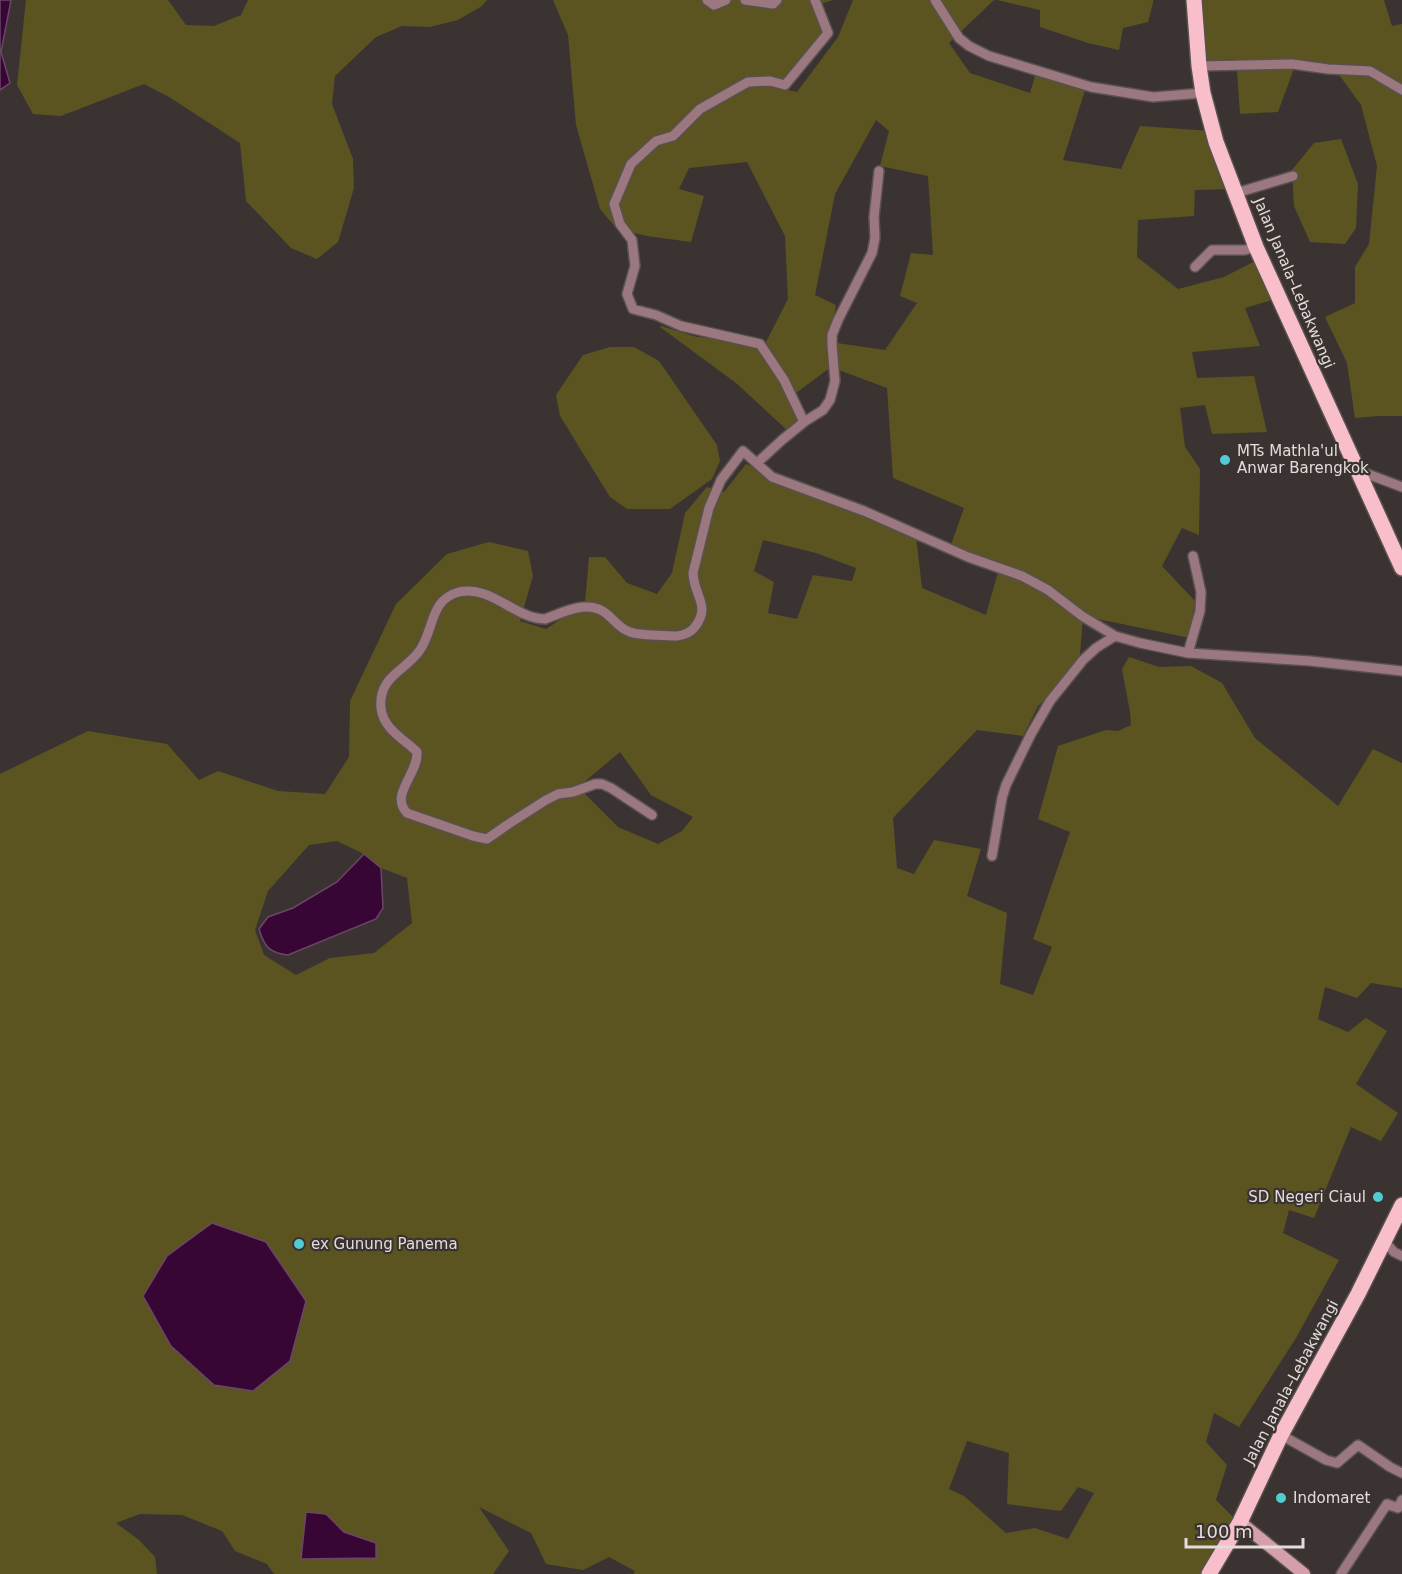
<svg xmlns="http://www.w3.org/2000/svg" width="1402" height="1574" viewBox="0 0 1402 1574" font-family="'DejaVu Sans',sans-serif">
	<rect width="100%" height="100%" fill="#3b3331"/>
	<path fill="#5b5421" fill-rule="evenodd" d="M26,0H168L186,25L214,26L241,15L248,0H487L482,6L458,20L430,27L402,26L376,37L335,76L332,104L353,159L354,188L338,242L317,259L291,248L246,201L240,143L169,97L144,84L61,116L33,114L17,85Z
		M553,0H833L811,7L825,28L787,90L797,92L838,37L853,0H933L939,5L942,0H994L949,43L970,73L1030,93L1037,69L1087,84L1063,160L1121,169L1140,126L1211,131L1231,189L1195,190L1194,216L1138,220L1137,257L1178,289L1224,277L1259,259L1275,299L1245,308L1260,346L1192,352L1197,378L1254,376L1267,432L1212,434L1205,405L1180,408L1185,447L1200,469L1199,535L1182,528L1162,566L1195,601L1190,638L1083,616L1079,669L1038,706L1023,736L977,730L893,818L897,868L914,874L934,840L981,849L967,896L1007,913L1000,984L1033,995L1052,947L1033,939L1070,832L1038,819L1058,746L1106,730L1118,731L1131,725L1130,712L1122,669L1129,657L1159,667L1191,666L1222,683L1255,738L1338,806L1373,749L1402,763V988L1371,983L1357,998L1325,987L1318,1019L1348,1032L1366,1018L1387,1031L1356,1084L1398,1113L1381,1141L1351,1127L1314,1218L1289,1210L1283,1233L1339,1260L1296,1338L1239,1427L1214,1413L1206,1442L1227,1465L1216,1500L1238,1522L1204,1574H634L635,1571L609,1557L583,1570L546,1564L531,1533L479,1507L509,1551L493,1574H274L267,1564L235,1551L222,1531L182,1515L140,1514L116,1523L139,1540L155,1557L157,1574H0V774L88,731L167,744L199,780L218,771L278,791L325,794L349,757L350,701L396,604L447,554L489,542L528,551L533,576L520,621L546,629L585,603L589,557H605L627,583L657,594L672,573L685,513L707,487L724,492L746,464L832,499L916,537L922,588L986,615L1000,565L951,545L964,508L893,478L887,388L831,367L788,399L798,422L788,431L736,383L660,327L661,326L697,337L766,342L788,299L785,236L747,162L689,168L679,189L704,196L691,242L647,236L617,229L600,209L576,125L568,35ZM876,120L889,131L880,166L928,176L933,255L911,253L900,296L917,303L885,350L830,342L836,305L815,295L835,194ZM763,540L816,553L856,568L852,581L813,575L797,619L768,613L774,582L754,571ZM620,752L651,795L693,817L682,831L658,844L618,827L578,787ZM337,841L364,854L381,868L407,878L412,923L374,953L330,958L296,975L264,955L255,930L268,891L309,845ZM967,1441L1009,1453L1007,1504L1061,1511L1078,1487L1094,1493L1068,1539L1035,1528L1006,1533L964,1496L949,1489ZM325,1514L344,1532L376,1543L301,1559Z
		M997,0H1153V3L1148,22L1123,28L1119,50L1088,43L1040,27V10Z
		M1199,0H1384L1392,26L1402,24V416H1379L1355,418L1347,363L1325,317L1355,303V267L1369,244L1377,166L1361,105L1337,72L1296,63L1278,112L1240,114L1236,59L1198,62Z
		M1341,139L1358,184L1356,228L1345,244L1310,242L1294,206L1292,170L1314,143Z
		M610,347H634L659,361L717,445L720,461L712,479L670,509H627L610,497L560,416L556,395L583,355Z"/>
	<path fill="#380635" stroke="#6b4667" stroke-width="1.5" d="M0,0H11L1,52L10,83L0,90Z
		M364,854L381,868L383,908L376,919L288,955C269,953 264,946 259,929L268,917L293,908L337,882Z
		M212,1223L266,1242L306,1301L290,1361L253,1391L214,1385L171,1346L143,1296L167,1256Z
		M306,1512L326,1514L344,1532L376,1543V1558L301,1559Z"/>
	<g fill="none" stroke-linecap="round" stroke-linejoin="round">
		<defs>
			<path id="street" d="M707,0L714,5L726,0
				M745,0L773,4L777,0
				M935,0L959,38L969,46L989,56L1091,87L1153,97L1203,93
				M1199,66L1292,64L1328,69L1370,71L1402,90
				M1236,193L1293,176
				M1195,267L1212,250H1245L1256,247
				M804,422L784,380L760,344L681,326L656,315L633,309L627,294L635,266L632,240L620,224L614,204L631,164L656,141L673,136L700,109L748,82L770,81L785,85L828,33L815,0
				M758,462L782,440L804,422L823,410L830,400L835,381L832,345V335L838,320L872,253L875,238L874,217L879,171
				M1357,470L1402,487
				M1188,653L1200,611L1201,592L1193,556
				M652,815L611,788L602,784H595L573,792L558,794L546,800L507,825L487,839L473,836L407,813C389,795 419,773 417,752C404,739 383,729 381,708C378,676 406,671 420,650C434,630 430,599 459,592C492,585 515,619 545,619C564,612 590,598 608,615C615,621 620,629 630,632C641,636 664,635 677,636C684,635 690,633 694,628C712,606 694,597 693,573L709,508L721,480L743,451L772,477L864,511L968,557L1022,576L1048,590L1082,616L1115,636L1140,643L1188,653L1310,661L1402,671
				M992,856L1002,798L1006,785L1031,734L1050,701L1083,660L1096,648L1115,636
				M1384,1241L1394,1252L1402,1256
				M1281,1435L1326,1460L1337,1463L1358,1445L1390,1467L1402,1473
				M1341,1574L1387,1504L1398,1508L1402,1500"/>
			<path id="secondary" d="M1240,1522L1304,1574"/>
			<path id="primary" d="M1194,0L1199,66L1203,93L1216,142L1256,247L1402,568
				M1209,1574L1240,1522L1281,1435L1358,1294L1402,1205"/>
		</defs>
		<use href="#street" stroke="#595150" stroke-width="12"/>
		<use href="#secondary" stroke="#595150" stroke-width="15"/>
		<use href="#primary" stroke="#595150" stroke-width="18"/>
		<use href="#street" stroke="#9b7880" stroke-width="9"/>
		<use href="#secondary" stroke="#d49eaa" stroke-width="12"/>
		<use href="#primary" stroke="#f8bfcb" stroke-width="15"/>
	</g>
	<g fill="#51ccd4" stroke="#3b3331" stroke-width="2">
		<circle cx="1225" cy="460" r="6"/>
		<circle cx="1378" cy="1197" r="6"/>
		<circle cx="299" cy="1244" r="6"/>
		<circle cx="1281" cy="1498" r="6"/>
	</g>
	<g text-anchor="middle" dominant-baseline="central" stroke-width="4.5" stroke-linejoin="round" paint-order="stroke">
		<g font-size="15" fill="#e2dcdb" stroke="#3b3331">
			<text transform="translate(1294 283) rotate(67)">Jalan Janala–Lebakwangi</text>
			<text transform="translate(1291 1382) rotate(-62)">Jalan Janala–Lebakwangi</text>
		</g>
		<g font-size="15" fill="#e2dcdb" stroke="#3b3331" text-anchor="start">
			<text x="1237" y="451">MTs Mathla'ul<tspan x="1237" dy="17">Anwar Barengkok</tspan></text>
			<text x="1366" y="1197" text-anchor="end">SD Negeri Ciaul</text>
			<text x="311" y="1244">ex Gunung Panema</text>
			<text x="1293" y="1498">Indomaret</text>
		</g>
	</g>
	<path d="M1186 1538v9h117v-9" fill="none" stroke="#e2dcdb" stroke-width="3"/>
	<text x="1195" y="1538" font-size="18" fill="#e2dcdb" stroke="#3b3331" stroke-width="4.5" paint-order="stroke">100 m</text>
</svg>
